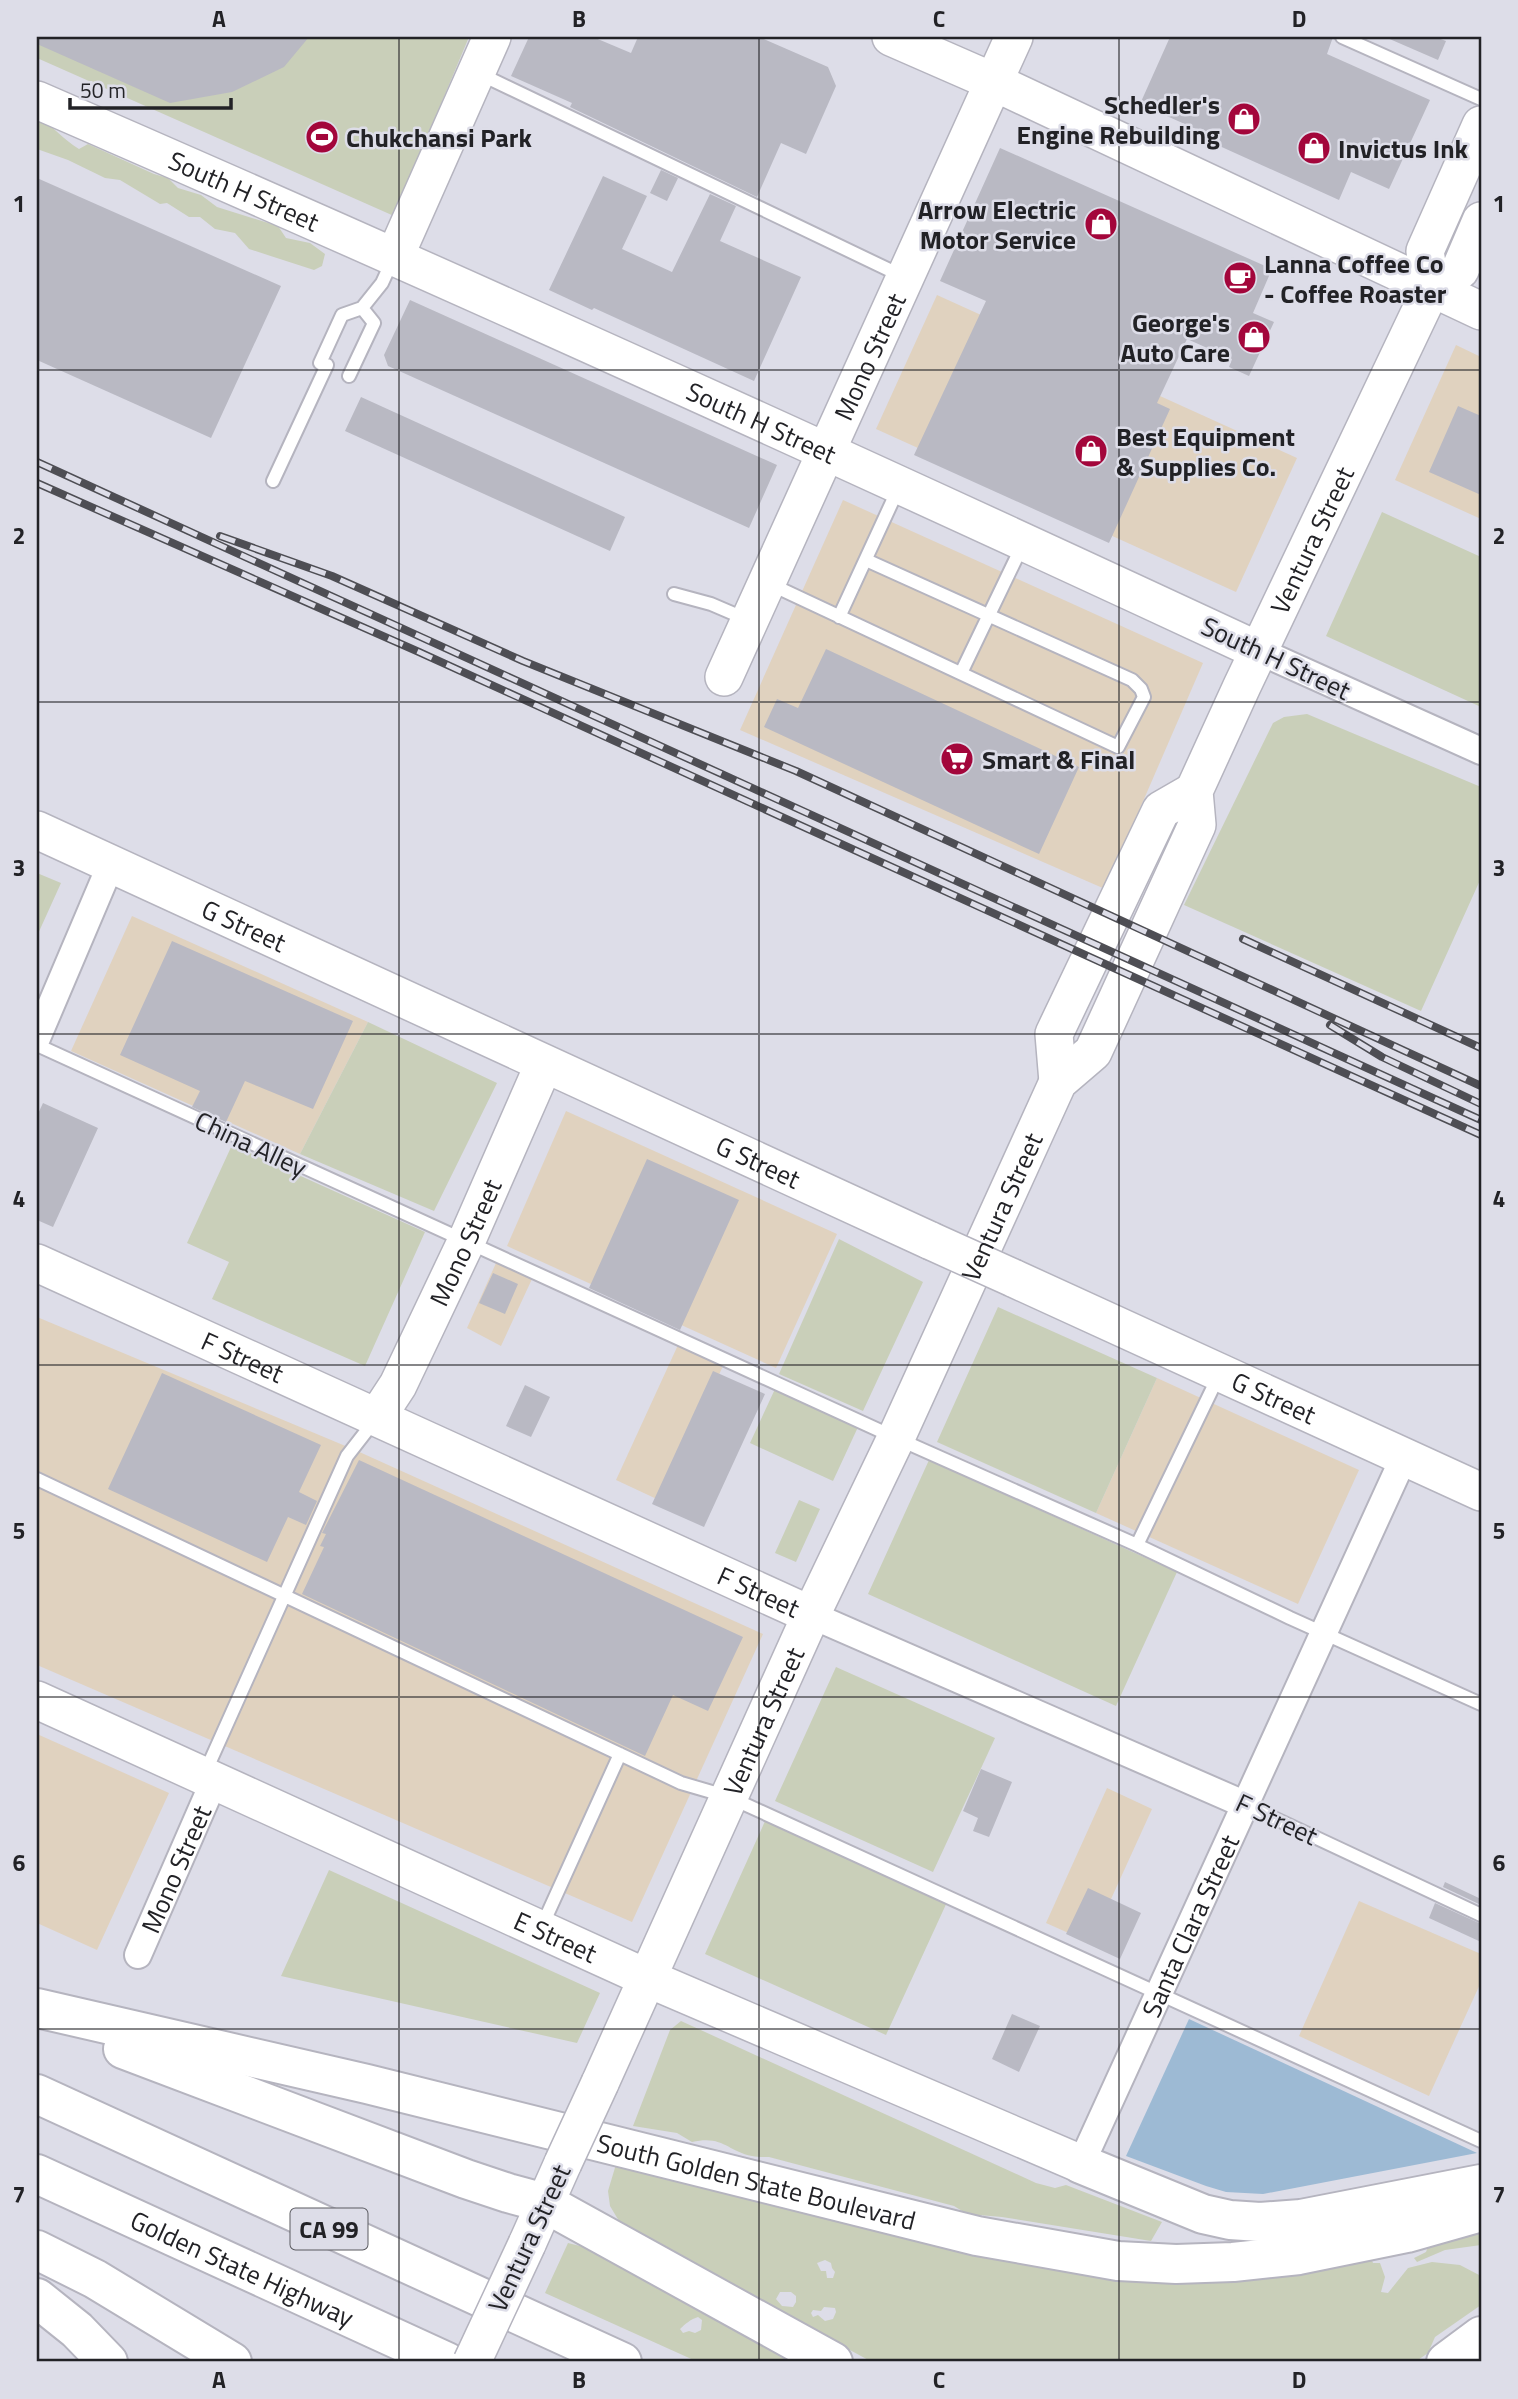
<svg xmlns="http://www.w3.org/2000/svg" width="1518" height="2399" viewBox="0 0 1518 2399" font-family="'Titillium Web',sans-serif">
	<rect width="100%" height="100%" fill="#dddde8"/>
	<path fill="#e0d2bf" d="M937,295L1297,458L1236,592L876,429Z
		M1456,345L1481,357V519L1395,480Z
		M843,500L1203,663L1105,889L740,730Z
		M132,916L368,1022L300,1154L71,1051Z
		M566,1111L837,1234L776,1368L507,1246Z
		M496,1263L532,1279L501,1346L467,1328Z
		M37,1317L355,1450L763,1634L632,1922L37,1665Z
		M678,1345L723,1366L661,1501L616,1480Z
		M1157,1378L1359,1470L1298,1604L1096,1513Z
		M37,1734L169,1793L97,1950L37,1923Z
		M1107,1788L1152,1809L1091,1943L1046,1923Z
		M1359,1901L1481,1954V1982L1429,2096L1299,2036Z"/>
	<path fill="#c9cfb9" fill-rule="evenodd" d="M37,37H469L394,216L37,58Z
		M37,119C54,125 63,140 79,149L88,144L154,174L168,178L178,188L201,195L217,207L278,226L286,238L310,243L325,254L322,266L314,270L249,249L235,233L215,229L200,217H189L167,203L160,204L120,180L105,178L68,160L37,149Z
		M1382,512L1481,557V707L1326,636Z
		M1307,714L1481,787V878L1421,1011L1184,905L1273,723L1284,717Z
		M37,873L61,883L37,936V872Z
		M368,1022L497,1083L434,1211L300,1154Z
		M232,1145L425,1232L365,1366L212,1299L229,1262L187,1243Z
		M839,1239L923,1282L863,1411L779,1374Z
		M998,1307L1157,1378L1096,1513L937,1442Z
		M775,1389L858,1427L833,1481L750,1443Z
		M929,1460L1177,1572L1116,1706L868,1594Z
		M799,1500L820,1509L796,1562L775,1553Z
		M836,1667L995,1738L933,1872L775,1801Z
		M766,1819L948,1900L886,2035L705,1954Z
		M329,1870L600,1993L577,2043L281,1976Z
		M681,2021L1036,2183L1055,2188L1066,2185L1162,2222L1151,2241L1002,2217L967,2214L954,2206L769,2157C764,2157 757,2157 752,2156C727,2151 723,2135 692,2142L677,2133L633,2126L670,2030Z
		M617,2161L989,2255L1371,2258L1373,2263H1380L1385,2277L1381,2292L1388,2293L1408,2268L1432,2262L1460,2265L1481,2276V2305L1435,2337L1428,2353L1415,2362H872L660,2247L619,2221L610,2206L608,2191ZM825,2260L831,2263L832,2268L835,2272L833,2278H827L826,2271H821L817,2263ZM780,2292H791L796,2296V2302L793,2307L782,2306L776,2299ZM824,2307L835,2308L836,2312L833,2319L825,2321L818,2315L813,2317L811,2313L813,2310L821,2311Z
		M1481,2229V2245L1445,2250L1417,2262L1414,2258L1426,2252L1429,2244Z
		M568,2243L584,2247L611,2259L798,2362H698L545,2293ZM698,2317L702,2320L701,2330L695,2333L689,2331L683,2333L680,2329C685,2324 691,2319 698,2317Z"/>
	<path fill="#9dbad4" d="M1189,2019L1477,2153L1263,2194L1226,2192L1206,2186L1126,2156Z"/>
	<path fill="#b9b9c3" d="M37,37H309L284,67L232,92L170,103L37,44Z
		M529,37H593L631,53L638,37H759L828,67L836,86L806,154L781,143L757,197L570,107L572,103L511,76Z
		M1170,37H1333L1327,54L1430,100L1389,189L1351,172L1339,200L1204,139L1207,134L1140,104Z
		M1385,37H1435L1446,41L1438,60Z
		M1000,148L1272,269L1253,313L1274,322L1249,376L1229,367L1232,359L1187,339L1157,403L1170,409L1109,543L914,455L986,301L940,281Z
		M661,170L678,178L667,201L650,193Z
		M603,176L647,196L622,249L672,272L710,194L736,206L720,241L801,277L754,381L594,308L592,310L549,290Z
		M37,178L281,286L211,438L37,360Z
		M410,300L777,465L749,528L388,366L384,355Z
		M361,397L625,517L610,551L345,431Z
		M1458,406L1481,416V495L1429,472Z
		M826,649L1079,767L1039,854L764,727L777,699L798,708Z
		M172,941L353,1021L313,1109L245,1081L226,1122L192,1107L200,1091L120,1055Z
		M43,1103L98,1128L53,1227L37,1220V1116Z
		M647,1159L739,1200L680,1330L589,1288Z
		M493,1273L518,1284L505,1314L479,1303Z
		M713,1371L765,1394L704,1527L652,1504Z
		M162,1373L321,1445L299,1492L317,1501L306,1525L288,1517L267,1562L108,1489Z
		M525,1385L550,1397L531,1437L506,1426Z
		M359,1460L743,1637L708,1711L673,1695L645,1756L302,1594L324,1547L320,1546L326,1534L322,1533Z
		M981,1769L1012,1782L989,1837L973,1831L978,1818L963,1811Z
		M1445,1882L1481,1899V1905L1443,1887Z
		M1088,1888L1141,1913L1120,1959L1066,1934Z
		M1435,1903L1481,1924V1942L1429,1918Z
		M1012,2014L1040,2026L1019,2072L992,2059Z"/>
	<g fill="none" stroke-linecap="round" stroke-linejoin="round">
		<defs>
			<path id="lane" d="M1342,37L1481,99
				M480,74L902,276
				M320,363L342,315L362,308L382,283L393,259
				M349,376L374,323L362,308
				M273,481L327,365
				M770,584L1118,747L1144,697L1141,689L1132,680L866,560
				M674,594L711,604L746,619
				M839,617L899,487
				M961,673L1023,544
				M37,1045L896,1438L1137,1545L1290,1618L1481,1704
				M37,1479L681,1783L729,1797L1481,2141
				M1137,1545L1219,1375
				M204,1775L347,1456L375,1420
				M1246,1805L1481,1915
				M542,1926L620,1754"/>
			<g id="street">
				<path d="M1259,651L1481,751"/>
				<path d="M37,1038L111,864"/>
				<path d="M811,1615L1246,1805"/>
				<path id="s1" d="M138,1955L214,1781"/>
				<path id="s2" d="M1081,2164L1404,1457"/>
			</g>
			<g id="secondary">
				<path d="M891,37L994,82L1481,311"/>
				<path id="s3" d="M37,100C447,278 853,462 1259,651"/>
				<path d="M395,256L492,37"/>
				<path d="M1431,289L1425,251L1481,125"/>
				<path id="s4" d="M724,677L1014,37"/>
				<path id="s5" d="M37,830L931,1241"/>
				<path d="M1058,1082L1054,1034L1161,810L1194,791"/>
				<path id="s6" d="M37,1263L811,1615"/>
				<path id="s7" d="M1013,1278L1481,1492"/>
				<path id="s8" d="M377,1417L398,1385L466,1242L544,1064"/>
				<path id="s9" d="M37,1700L647,1978L1081,2164"/>
				<path id="s10" d="M600,2083L811,1615L896,1438L1058,1082L1093,1052L1197,825L1194,791L1242,686L1431,289L1460,270L1481,221"/>
				<path d="M527,2244L563,2163"/>
			</g>
			<g id="highway">
				<path id="s11" d="M37,2008L367,2084L977,2236L1118,2261L1176,2264L1233,2262L1299,2255L1407,2233L1481,2212"/>
				<path d="M123,2049L466,2179L508,2193L545,2203L833,2362"/>
				<path d="M37,2094L622,2362"/>
				<path d="M1081,2164L1203,2214L1230,2220L1260,2222L1301,2219L1481,2184"/>
				<path id="s12" d="M37,2174L447,2362"/>
				<path d="M37,2250L95,2279L232,2362"/>
				<path d="M37,2298L77,2330L108,2362"/>
				<path d="M1446,2362L1481,2336"/>
			</g>
		</defs>
		<use href="#lane" stroke="#b5b4bf" stroke-width="16"/>
		<use href="#street" stroke="#b5b4bf" stroke-width="30"/>
		<use href="#secondary" stroke="#b5b4bf" stroke-width="40"/>
		<use href="#highway" stroke="#b5b4bf" stroke-width="42"/>
		<use href="#lane" stroke="#fff" stroke-width="12"/>
		<use href="#street" stroke="#fff" stroke-width="26"/>
		<use href="#secondary" stroke="#fff" stroke-width="37"/>
		<use href="#highway" stroke="#fff" stroke-width="38"/>
		<defs>
			<path id="rail" d="M37,462L1481,1120
				M37,483L419,652L1481,1135
				M220,536L332,576L523,661L796,771L1481,1086
				M1243,939L1481,1048
				M1330,1025L1382,1057L1481,1104"/>
		</defs>
		<use href="#rail" stroke="#4e4e54" stroke-width="8"/>
		<use href="#rail" stroke="#dddde8" stroke-width="5" stroke-dasharray="16" stroke-linecap="butt"/>
		<defs>
			<path id="secondary-bridge" d="M931,1241L1013,1278
				M563,2163L600,2083
				M472,2362L527,2244"/>
		</defs>
		<use href="#secondary-bridge" stroke="#b5b4bf" stroke-width="40" stroke-linecap="butt"/>
		<use href="#secondary-bridge" stroke="#fff" stroke-width="37"/>
	</g>
	<path fill="none" stroke="#222226" stroke-width="2" stroke-opacity="0.55" d="M399,37V2362M759,37V2362M1119,37V2362M37,370H1481M37,702H1481M37,1034H1481M37,1365H1481M37,1697H1481M37,2029H1481"/>
	<defs>
		<symbol id="shop-disc" viewBox="-11 -11 22 22"><circle r="9.5" fill="#a3063b" stroke="#dddde8"/><path d="M-5-2.5h2.3a2.7 3.5 0 0 1 5.4 0H5L5.5 6h-11ZM-1.5-2.5h3a1.5 2.3 0 0 0-3 0Z" fill="#fff"/></symbol>
		<symbol id="stadium-disc" viewBox="-11 -11 22 22"><circle r="9.5" fill="#a3063b" stroke="#dddde8"/><path d="M0-5a6.5 5 0 1 0 0 10a6.5 5 0 1 0 0-10ZM-3.5-1.8h7v3.6h-7Z" fill="#fff"/></symbol>
		<symbol id="cafe-disc" viewBox="-11 -11 22 22"><circle r="9.5" fill="#a3063b" stroke="#dddde8"/><path d="M-5.5-4.5H6V0H3Q3 3.5 0 3.5H-2.5Q-5.5 3.5-5.5 0ZM3-3.2v2h1.7v-2ZM-6 4.5H4V6H-6Z" fill="#fff"/></symbol>
		<symbol id="supermarket-disc" viewBox="-11 -11 22 22"><circle r="9.5" fill="#a3063b" stroke="#dddde8"/><path d="M-6-5.5h2.5l.6 2H6L4.5 2H-2.5L-4.4-4H-6ZM-1.5 3.2a1.3 1.3 0 1 0 .1 0ZM3 3.2a1.3 1.3 0 1 0 .1 0Z" fill="#fff"/></symbol>
	</defs>
	<g fill-rule="evenodd">
		<use href="#shop-disc" x="1225" y="100" width="38" height="38"/>
		<use href="#stadium-disc" x="303" y="118" width="38" height="38"/>
		<use href="#shop-disc" x="1295" y="129" width="38" height="38"/>
		<use href="#shop-disc" x="1082" y="205" width="38" height="38"/>
		<use href="#cafe-disc" x="1221" y="259" width="38" height="38"/>
		<use href="#shop-disc" x="1235" y="318" width="38" height="38"/>
		<use href="#shop-disc" x="1072" y="432" width="38" height="38"/>
		<use href="#supermarket-disc" x="938" y="740" width="38" height="38"/>
	</g>
	<g text-anchor="middle" dominant-baseline="central" stroke-width="5" stroke-linejoin="round" paint-order="stroke">
		<rect fill="#dddde8" stroke="#5a5a60" stroke-width="2" x="290.5" y="2208.5" width="77" height="41" rx="5"/>
		<g font-size="24" font-weight="bold" fill="#222226">
			<text x="329" y="2229">CA 99</text>
		</g>
		<g font-size="26" font-weight="bold" fill="#222226" stroke="#dddde8" text-anchor="start">
			<text x="1220" y="104" text-anchor="end">Schedler's<tspan x="1220" dy="30">Engine Rebuilding</tspan></text>
			<text x="346" y="137">Chukchansi Park</text>
			<text x="1338" y="148">Invictus Ink</text>
			<text x="1076" y="209" text-anchor="end">Arrow Electric<tspan x="1076" dy="30">Motor Service</tspan></text>
			<text x="1264" y="263">Lanna Coffee Co<tspan x="1264" dy="30">- Coffee Roaster</tspan></text>
			<text x="1230" y="322" text-anchor="end">George's<tspan x="1230" dy="30">Auto Care</tspan></text>
			<text x="1116" y="436">Best Equipment<tspan x="1116" dy="30">&amp; Supplies Co.</tspan></text>
			<text x="982" y="759">Smart &amp; Final</text>
		</g>
		<g font-size="26" fill="#222226" stroke="#dddde8">
			<text stroke="none"><textPath href="#s3" startOffset="226">South H Street</textPath></text>
			<text stroke="none"><textPath href="#s4" startOffset="352">Mono Street</textPath></text>
			<text stroke="none"><textPath href="#s3" startOffset="793">South H Street</textPath></text>
			<text stroke="none"><textPath href="#s10" startOffset="1708">Ventura Street</textPath></text>
			<text transform="translate(1276 658) rotate(25)">South H Street</text>
			<text stroke="none"><textPath href="#s5" startOffset="228">G Street</textPath></text>
			<text transform="translate(251 1144) rotate(25)">China Alley</text>
			<text stroke="none"><textPath href="#s5" startOffset="794">G Street</textPath></text>
			<text stroke="none"><textPath href="#s10" startOffset="964">Ventura Street</textPath></text>
			<text stroke="none"><textPath href="#s8" startOffset="196">Mono Street</textPath></text>
			<text stroke="none"><textPath href="#s6" startOffset="226">F Street</textPath></text>
			<text stroke="none"><textPath href="#s7" startOffset="287">G Street</textPath></text>
			<text stroke="none"><textPath href="#s6" startOffset="793">F Street</textPath></text>
			<text stroke="none"><textPath href="#s10" startOffset="397">Ventura Street</textPath></text>
			<text transform="translate(1277 1819) rotate(25)">F Street</text>
			<text stroke="none"><textPath href="#s1" startOffset="94">Mono Street</textPath></text>
			<text stroke="none"><textPath href="#s2" startOffset="262">Santa Clara Street</textPath></text>
			<text stroke="none"><textPath href="#s9" startOffset="570">E Street</textPath></text>
			<text stroke="none"><textPath href="#s11" startOffset="740">South Golden State Boulevard</textPath></text>
			<text transform="translate(529 2238) rotate(-65)">Ventura Street</text>
			<text stroke="none"><textPath href="#s12" startOffset="226">Golden State Highway</textPath></text>
		</g>
	</g>
	<rect width="1518" height="2399" fill="none" stroke="#dddde8" stroke-width="77"/>
	<path d="M70 98v10h161v-10" fill="none" stroke="#222226" stroke-width="3.5"/>
	<text x="80" y="98" font-size="21" fill="#222226" stroke="#dddde8" stroke-width="5" paint-order="stroke">50 m</text>
	<rect x="38" y="38" width="1442" height="2322" fill="none" stroke="#222226" stroke-width="2.5"/>
	<g font-size="23" text-anchor="middle" font-weight="bold" fill="#222226">
		<text x="219" y="27">A</text>
		<text x="579" y="27">B</text>
		<text x="939" y="27">C</text>
		<text x="1299" y="27">D</text>
		<text x="19" y="212">1</text>
		<text x="1499" y="212">1</text>
		<text x="19" y="544">2</text>
		<text x="1499" y="544">2</text>
		<text x="19" y="876">3</text>
		<text x="1499" y="876">3</text>
		<text x="19" y="1207">4</text>
		<text x="1499" y="1207">4</text>
		<text x="19" y="1539">5</text>
		<text x="1499" y="1539">5</text>
		<text x="19" y="1871">6</text>
		<text x="1499" y="1871">6</text>
		<text x="19" y="2203">7</text>
		<text x="1499" y="2203">7</text>
		<text x="219" y="2388">A</text>
		<text x="579" y="2388">B</text>
		<text x="939" y="2388">C</text>
		<text x="1299" y="2388">D</text>
	</g>
</svg>
